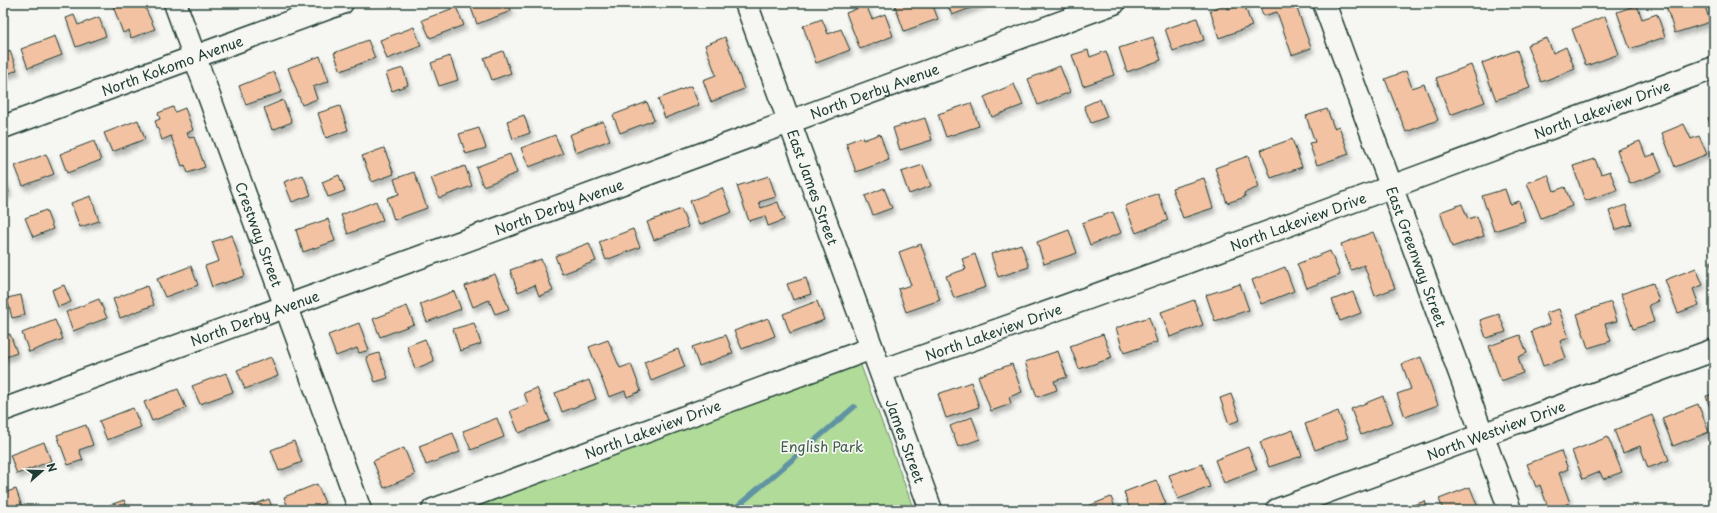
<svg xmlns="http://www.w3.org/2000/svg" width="1717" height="513" viewBox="0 0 1717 513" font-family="'Playpen Sans',sans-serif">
	<defs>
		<filter id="shadow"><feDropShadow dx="2.5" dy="4.5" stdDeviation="2" flood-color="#0004"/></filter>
	</defs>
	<rect width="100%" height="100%" fill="#f6f6f2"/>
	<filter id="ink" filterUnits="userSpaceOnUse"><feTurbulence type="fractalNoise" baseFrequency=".025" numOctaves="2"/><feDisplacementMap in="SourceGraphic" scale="8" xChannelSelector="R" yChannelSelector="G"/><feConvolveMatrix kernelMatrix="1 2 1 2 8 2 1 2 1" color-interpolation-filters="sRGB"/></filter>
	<g filter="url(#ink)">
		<path fill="#b0db99" stroke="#688c66" d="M860,363L914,510H468Z"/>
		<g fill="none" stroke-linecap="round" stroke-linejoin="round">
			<path stroke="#6094a3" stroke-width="5.5" d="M733,510L854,407"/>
		</g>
		<path fill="#f2c2a2" stroke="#1f3d34" filter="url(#shadow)" d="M120,3H142V5H144L155,29L131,38L129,30L123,33L113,6Z
			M476,3H508L511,11L477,24L470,5Z
			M894,3H932L938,19L904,31Z
			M947,3H984L952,15Z
			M1259,3H1295L1311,48L1292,55L1277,12L1263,16Z
			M1665,3L1688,4L1704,3L1710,22L1675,33Z
			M1226,4L1228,9L1244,4L1252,26L1219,38L1210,10Z
			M866,5L872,19L885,14L893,36L860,49L846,13Z
			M1637,5L1642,19L1657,14L1665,37L1630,49L1617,12Z
			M456,7L464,25L430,38L422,20Z
			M74,15L78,25L99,17L106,36L76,47L66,18Z
			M1605,16L1619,54L1586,66L1572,29Z
			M1197,18L1204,40L1173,51L1165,29Z
			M822,19L828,34L841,29L850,50L816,63L803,26Z
			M414,27L421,46L387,59L380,40Z
			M55,36L62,55L28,68L21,49Z
			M725,37L744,89L711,102L703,80L716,75L705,45Z
			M1153,37L1161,60L1127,72L1119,48Z
			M1547,38L1553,53L1566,47L1575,69L1541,82L1527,45Z
			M368,40L375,58L341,71L334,53Z
			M1088,50L1090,57L1106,51L1114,75L1083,86L1072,55Z
			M1517,50L1530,88L1496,100L1482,63Z
			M10,51L17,70L3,76V54Z
			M503,51L511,73L492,80L484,58Z
			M320,56L329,81L313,87L317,99L302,105L288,68Z
			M450,56L458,80L439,86L431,63Z
			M1471,65L1485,102L1450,115L1436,78Z
			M1060,66L1070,92L1038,105L1028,79Z
			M403,68L408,85L392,91L386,73Z
			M1406,71L1412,88L1424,84L1438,120L1406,132L1385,79Z
			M274,72L282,92L246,105L239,86Z
			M1014,84L1023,105L992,117L984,97Z
			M691,86L699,105L665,118L658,99Z
			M1100,99L1107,117L1091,123L1084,106Z
			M283,100L292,122L272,130L264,108Z
			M647,102L654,120L620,133L613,115Z
			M971,103L979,126L946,137L938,114Z
			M340,106L348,130L326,138L318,113Z
			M173,107L175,112L185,108L193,130L187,133L189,138L194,137L205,167L188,173L185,165L182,166L171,136L162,140L155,121L160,119L158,113Z
			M1327,109L1334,128L1339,126L1349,154L1317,165L1309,143L1315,142L1306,116Z
			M524,115L530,133L513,139L507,121Z
			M1714,115V134L1708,118Z
			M925,118L932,140L900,150L893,128Z
			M138,120L145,139L112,152L104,133Z
			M603,121L610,140L576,153L569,135Z
			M1684,124L1691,139L1699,136L1707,154L1675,167L1662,133Z
			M479,128L486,148L466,154L459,134Z
			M880,134L889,160L856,172L846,143L862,137L863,140Z
			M555,135L563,154L529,167L521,148Z
			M1292,139L1302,167L1271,178L1261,150Z
			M94,141L101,160L67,173L60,154Z
			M1640,141L1646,157L1655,154L1662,172L1630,184L1617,150Z
			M384,148L394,174L372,182L362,156Z
			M46,154L54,174L23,186L15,166Z
			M510,154L517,173L483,186L476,167Z
			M1248,156L1259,187L1244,193L1245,197L1227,203L1215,168Z
			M1595,159L1601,174L1610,171L1617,190L1585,201L1573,166Z
			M923,165L931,186L909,194L901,172Z
			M465,166L472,186L439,198L431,178Z
			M414,172L427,208L394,220L387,198L399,194L394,179Z
			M303,175L311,195L292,202L284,182Z
			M339,175L345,191L328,197L322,182Z
			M1548,175L1554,191L1565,187L1572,206L1541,218L1527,183Z
			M3,176L9,192L3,195Z
			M769,176L776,197L759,202L761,208L778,202L784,220L768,226L765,216L749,221L737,186Z
			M1204,178L1213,208L1183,218L1172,188Z
			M722,188L732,212L699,225L690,201Z
			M884,188L892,208L873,215L865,196Z
			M1505,189L1510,204L1519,201L1525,221L1494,231L1482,196Z
			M1158,193L1168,220L1136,233L1125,206Z
			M91,196L99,221L80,227L71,203Z
			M376,201L383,220L348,234L341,215Z
			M1462,204L1468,219L1477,216L1484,236L1452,247L1440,212Z
			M1626,205L1632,224L1615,230L1609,211Z
			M681,209L688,227L654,240L647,222Z
			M46,210L53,229L33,237L25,218Z
			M1113,212L1121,233L1090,245L1082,223Z
			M328,219L335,241L303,252L296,230Z
			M633,229L640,247L606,260L599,242Z
			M1069,230L1077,253L1044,264L1037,242Z
			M1373,232L1395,288L1375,296L1364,265L1351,270L1341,244Z
			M232,235L245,276L212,287L205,266L219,261L212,242Z
			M589,243L596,261L562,274L555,256Z
			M921,244L940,300L906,312L898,289L911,285L899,252Z
			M1021,244L1029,267L998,277L991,254Z
			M1330,251L1340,275L1307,288L1297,264Z
			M975,254L986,287L954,298L946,276L966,269L962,259Z
			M541,259L553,291L539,296L535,285L518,292L510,270Z
			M1714,260V274L1710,262Z
			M191,266L198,285L165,297L157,279Z
			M1285,267L1294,291L1261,304L1252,280Z
			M1696,268L1703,285L1693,289L1699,305L1678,313L1665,280Z
			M495,274L509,309L495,314L489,300L473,307L465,286Z
			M806,278L811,294L793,300L787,284Z
			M1653,283L1659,301L1649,305L1654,322L1633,329L1621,294Z
			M1240,284L1249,310L1215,321L1206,295Z
			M64,285L71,302L58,307L52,290Z
			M147,286L154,305L120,318L113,299Z
			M454,291L461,309L427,322L420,304Z
			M1353,292L1361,313L1340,321L1332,300Z
			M21,295L25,315L12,318L7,298Z
			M99,299L107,318L73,331L66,312Z
			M1194,300L1203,325L1170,337L1161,312Z
			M817,301L824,320L790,333L783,314Z
			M1611,302L1617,321L1605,324L1611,341L1588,348L1577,314Z
			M407,306L414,324L380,337L373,319Z
			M1559,309L1569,338L1560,341L1566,358L1543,366L1531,331L1550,324L1546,313Z
			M1499,314L1506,332L1486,338L1480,320Z
			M1149,317L1157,342L1124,353L1116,328Z
			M768,318L775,336L742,349L734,331Z
			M55,320L63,339L29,352L22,333Z
			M359,323L369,350L359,353L357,348L336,356L328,335Z
			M474,323L481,344L460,351L453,329Z
			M10,334L17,353L3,358V336Z
			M1103,334L1112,358L1079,369L1070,346Z
			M726,335L733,353L699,366L692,347Z
			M1520,335L1527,353L1518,357L1523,373L1501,381L1489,346Z
			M425,339L434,361L415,369L407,346Z
			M608,340L620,368L631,364L641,391L627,397L625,391L609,397L589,347Z
			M678,349L685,367L651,381L644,362Z
			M1058,351L1067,377L1054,381L1057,390L1037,397L1025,362Z
			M379,353L388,378L375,382L366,357Z
			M271,357L278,376L245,389L237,370Z
			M1421,357L1438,405L1405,417L1397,394L1411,389L1402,364Z
			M1012,364L1022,392L1009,397L1011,404L991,411L978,376Z
			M226,373L233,392L200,404L192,386Z
			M589,380L596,399L562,412L555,393Z
			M971,382L979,407L946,418L938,394Z
			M537,388L550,421L519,433L510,411L528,404L524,393Z
			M178,389L186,408L152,421L144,402Z
			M1231,394L1240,420L1229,424L1220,398Z
			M1714,394V419L1706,396Z
			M1383,396L1393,422L1361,435L1351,409Z
			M1698,404L1709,432L1673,446L1662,418Z
			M133,408L141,427L107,440L99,421Z
			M1338,411L1348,438L1315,450L1305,424Z
			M1652,415L1669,460L1648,468L1640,446L1623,453L1614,430Z
			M972,417L980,439L958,447L950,426Z
			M497,418L504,437L471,450L463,431Z
			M86,425L93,445L79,450L83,460L68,465L57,435Z
			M1293,430L1302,456L1269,467L1260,442Z
			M453,433L460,452L426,465L419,446Z
			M1608,437L1622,472L1603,479L1600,472L1583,479L1572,451Z
			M294,441L302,462L279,471L271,450Z
			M44,442L51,461L17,474L10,455Z
			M1248,447L1257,470L1224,483L1215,460Z
			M404,448L415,475L384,488L373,461Z
			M1561,451L1568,469L1559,473L1570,503L1549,510L1540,485L1536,487L1527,464Z
			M1202,464L1210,487L1178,499L1169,475Z
			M1156,480L1166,504L1150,510H1130L1124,492Z
			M317,484L325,503L307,510H289L284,497Z
			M1470,487L1479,510H1443L1439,499Z
			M16,489L22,507L7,510L3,500V493Z
			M1111,497L1116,510H1078Z
			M269,499L273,510H240Z
			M124,500L128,510H108L107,506Z
			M1425,501L1428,510H1399Z"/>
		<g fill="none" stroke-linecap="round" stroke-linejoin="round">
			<defs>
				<g id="minor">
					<path id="s1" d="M175,3L360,510"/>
					<path id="s2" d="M746,3L931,510"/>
					<path id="s3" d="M1324,3L1510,510"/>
					<path id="s4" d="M3,127L342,3"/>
					<path id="s5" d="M881,371C1160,275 1436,169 1714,68"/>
					<path id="s6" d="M3,410L1114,3"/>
					<path id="s7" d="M433,510L872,348"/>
					<path id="s8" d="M1277,510L1714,350"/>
				</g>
			</defs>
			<use href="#minor" stroke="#1f3d34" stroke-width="25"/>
			<use href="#minor" stroke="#f6f6f2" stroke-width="22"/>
		</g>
	</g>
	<g text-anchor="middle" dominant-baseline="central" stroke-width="3.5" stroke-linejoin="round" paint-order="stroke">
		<g font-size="14" fill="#1f3d34" stroke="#f6f6f2">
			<text stroke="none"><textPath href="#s4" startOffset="180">North Kokomo Avenue</textPath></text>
			<text stroke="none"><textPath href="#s6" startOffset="928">North Derby Avenue</textPath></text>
			<text stroke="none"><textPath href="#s5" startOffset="767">North Lakeview Drive</textPath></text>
			<text stroke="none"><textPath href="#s2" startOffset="196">East James Street</textPath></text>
			<text stroke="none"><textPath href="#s6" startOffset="592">North Derby Avenue</textPath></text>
			<text stroke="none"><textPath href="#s5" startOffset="443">North Lakeview Drive</textPath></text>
			<text stroke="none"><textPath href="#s1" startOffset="246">Crestway Street</textPath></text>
			<text stroke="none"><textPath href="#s3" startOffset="270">East Greenway Street</textPath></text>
			<text stroke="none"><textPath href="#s6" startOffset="268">North Derby Avenue</textPath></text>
			<text stroke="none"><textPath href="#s5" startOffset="119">North Lakeview Drive</textPath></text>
			<text stroke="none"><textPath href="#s7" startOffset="234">North Lakeview Drive</textPath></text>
			<text stroke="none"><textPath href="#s8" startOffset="233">North Westview Drive</textPath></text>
			<text stroke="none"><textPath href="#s2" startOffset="466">James Street</textPath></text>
		</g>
		<g font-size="14" fill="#3c5d48" stroke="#f6f6f2">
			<text x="822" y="446">English Park</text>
		</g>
	</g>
	<rect width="1717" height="513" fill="none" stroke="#f6f6f2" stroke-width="16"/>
	<rect x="8" y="8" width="1701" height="497" fill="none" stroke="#1f3d34" stroke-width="1.5" filter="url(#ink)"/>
	<g transform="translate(42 471) rotate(70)" stroke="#f6f6f2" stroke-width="3" paint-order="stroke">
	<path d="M0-3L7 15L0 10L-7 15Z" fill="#1f3d34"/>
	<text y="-6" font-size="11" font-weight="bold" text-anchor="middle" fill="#1f3d34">N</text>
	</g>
</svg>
